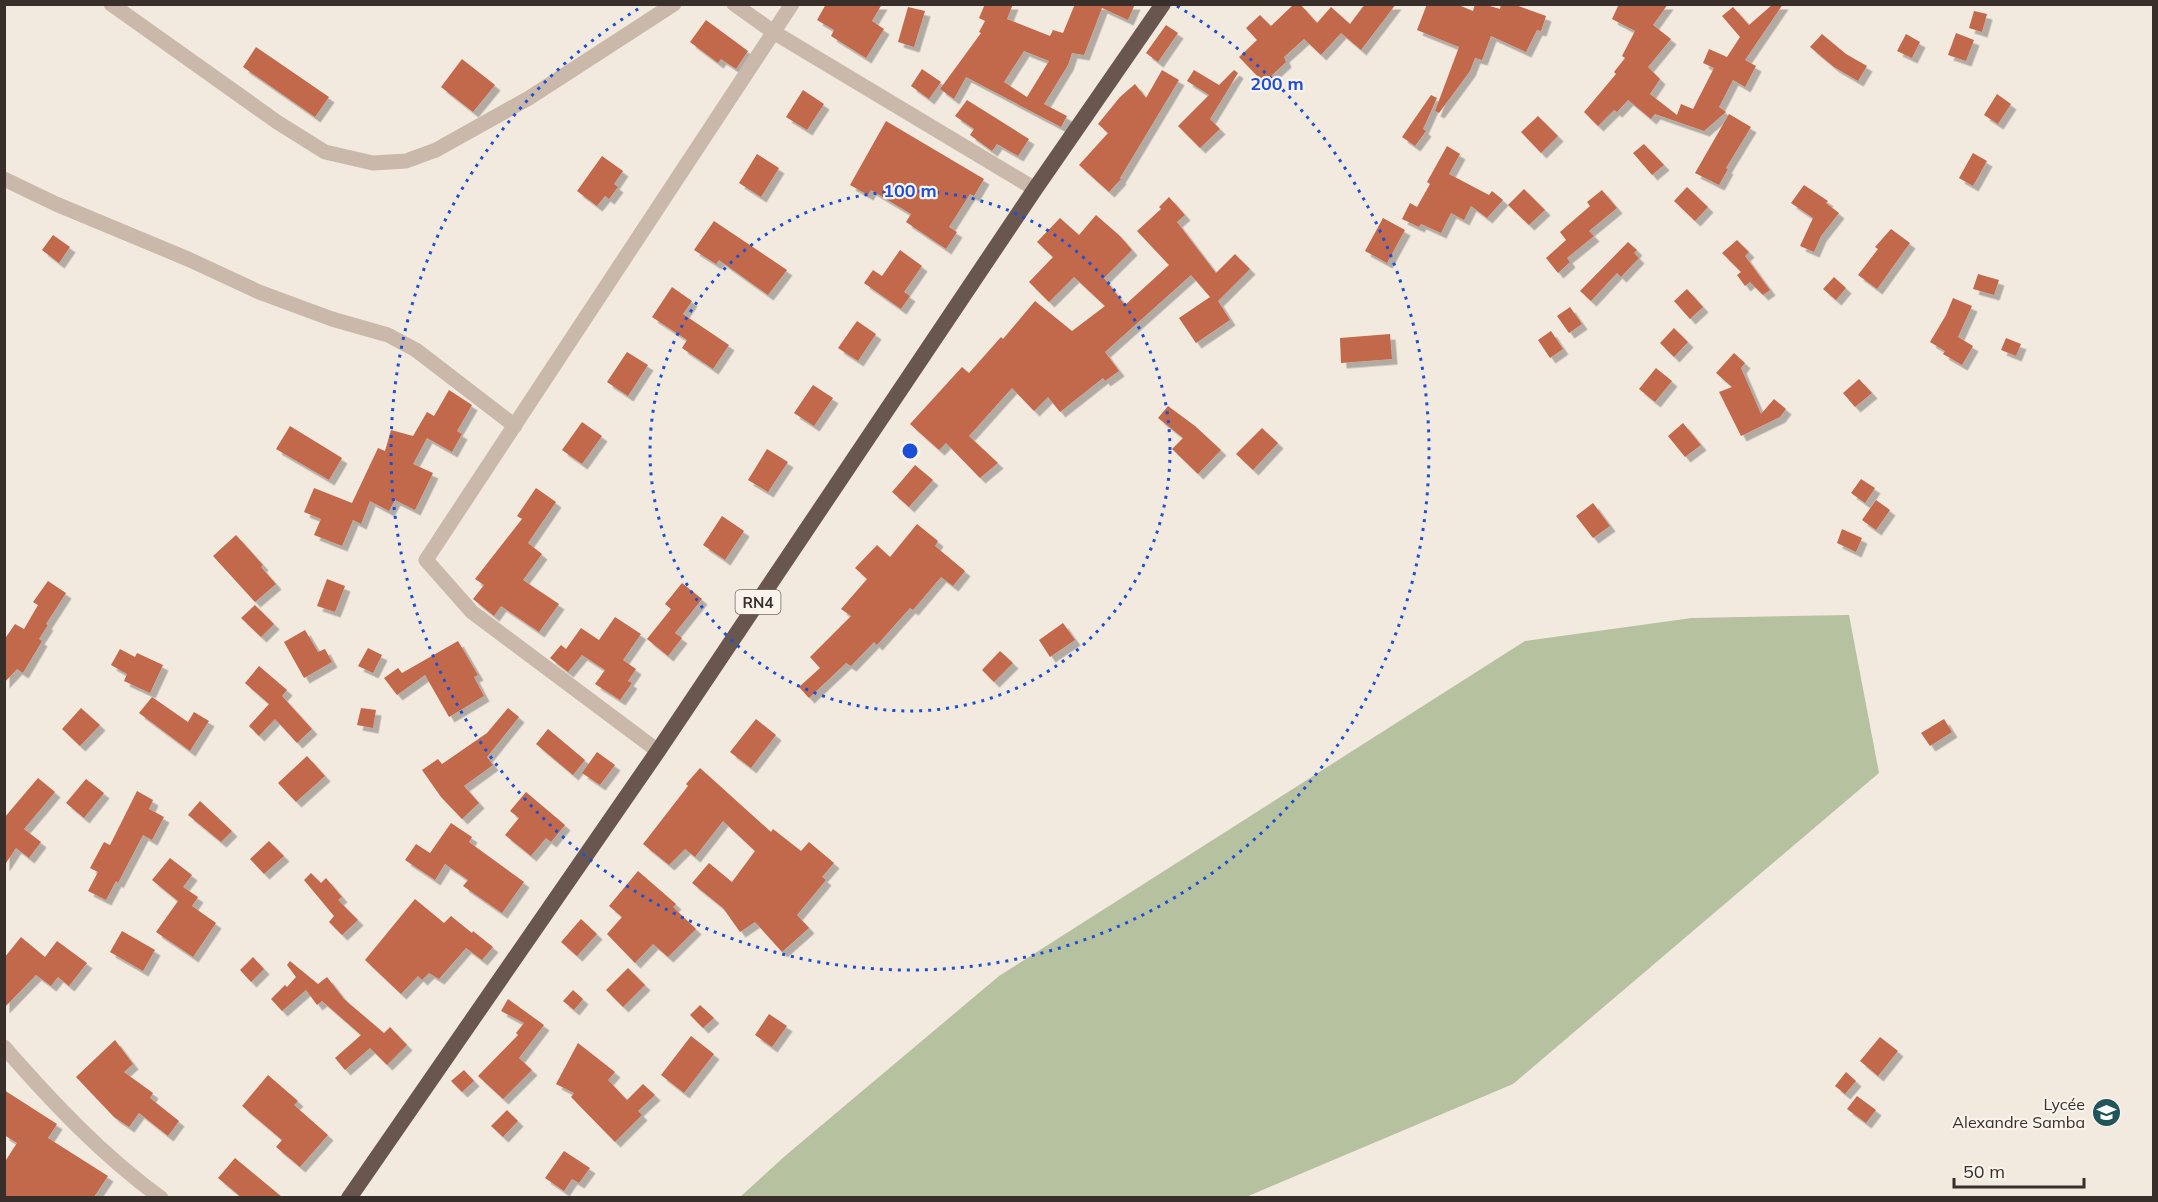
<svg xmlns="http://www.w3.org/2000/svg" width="2158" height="1202" viewBox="0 0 2158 1202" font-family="Mulish,sans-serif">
	<defs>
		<filter id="shadow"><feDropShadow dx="5.5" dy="5.5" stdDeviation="0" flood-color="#0004"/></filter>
	</defs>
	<rect width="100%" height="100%" fill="#f2e9df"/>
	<path fill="#b6c19f" d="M1849,615L1879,773L1513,1084L1246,1197H740L785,1156L999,976L1525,641L1692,618Z"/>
	<path fill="#c3694c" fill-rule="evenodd" filter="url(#shadow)" d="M826,4H882L872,21L884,29L866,58L831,36L834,30L817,20Z
		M985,4H1013L1007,19L1050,36L1053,30L1063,33L1075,4H1135L1128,20L1102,8L1084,55L1072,53L1068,65L1044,104L1067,116L1061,127L966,77L954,99L940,89L981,33L979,32L985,21L979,18ZM1024,51L1049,61L1027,97L1004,82Z
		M1294,4H1300L1317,23L1331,7L1350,24L1365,4H1396L1361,50L1341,33L1321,55L1304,39L1284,57L1286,62L1268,79L1267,77L1262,81L1239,57L1257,40L1246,28L1260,15L1271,26Z
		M1427,4H1456L1473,11L1475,4H1483L1500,9L1501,4H1513L1546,16L1541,31L1537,30L1526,52L1491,36L1482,60L1475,58L1470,71L1439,113L1435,111L1459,47L1417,30Z
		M1619,4H1668L1653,25L1671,39L1648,67L1660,79L1650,94L1677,115L1681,104L1693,109L1714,68L1703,63L1709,49L1727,57L1740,37L1722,16L1733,7L1749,25L1773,4H1783L1745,60L1756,66L1745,87L1733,80L1719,107L1726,112L1704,131L1655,114L1651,119L1628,100L1617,112L1614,110L1598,126L1584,112L1616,74L1614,72L1625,58L1622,56L1635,31L1612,19Z
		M908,7L925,11L914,47L898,42Z
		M1974,11L1987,14L1982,32L1969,28Z
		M706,20L748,51L736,69L721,59L718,63L690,42Z
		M1166,25L1178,33L1158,62L1146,53Z
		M1956,33L1974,40L1966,61L1948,55Z
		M1822,34L1846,54L1867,66L1858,81L1834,67L1810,47Z
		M1906,34L1920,42L1912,58L1897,51Z
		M256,47L329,97L315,117L243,67Z
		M462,59L495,85L473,112L441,87Z
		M922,69L941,82L929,99L911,86Z
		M1162,70L1179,80L1120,178L1121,179L1109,192L1079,165L1108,133L1098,124L1120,97L1135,84L1146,98Z
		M1194,70L1219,85L1234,70L1238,73L1210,119L1220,129L1200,148L1178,126L1209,95L1187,81Z
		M803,90L824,104L807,130L786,117Z
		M1997,94L2011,104L1998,124L1984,115Z
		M1431,95L1437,98L1423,129L1426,131L1415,146L1402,137Z
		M967,100L1029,139L1018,156L997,144L992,151L970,135L974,129L955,116Z
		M1729,114L1751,127L1726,168L1728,169L1719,185L1695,173Z
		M1538,116L1558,136L1541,153L1521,132Z
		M886,121L984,179L974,196L970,194L949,227L957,232L946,249L906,222L911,214L871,190L868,195L850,185Z
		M1644,144L1664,165L1652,175L1633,153Z
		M1447,146L1460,154L1449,174L1489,195L1492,191L1503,200L1487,218L1471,206L1464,220L1451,213L1441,233L1421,224L1419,227L1402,219L1410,203L1417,207L1430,184L1427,182Z
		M1973,153L1987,161L1973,186L1959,178Z
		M757,154L779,168L761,197L739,183Z
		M602,156L623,171L614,184L618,187L609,199L605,196L597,206L577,191Z
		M1804,185L1828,201L1826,203L1839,213L1821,236L1814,252L1800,246L1813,218L1791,203Z
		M1687,187L1708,207L1695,221L1674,201Z
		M1524,189L1545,210L1529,225L1508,205Z
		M1602,190L1617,208L1589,231L1594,236L1567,258L1570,262L1558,273L1546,258L1566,240L1560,232L1590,206L1587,202Z
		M1169,197L1185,215L1177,222L1216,273L1235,254L1250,269L1218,301L1230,320L1196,343L1179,318L1210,297L1191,275L1105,352L1119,371L1105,381L1103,378L1060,412L1048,397L1034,411L1012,388L969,436L998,463L980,478L946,443L939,450L910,424L962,367L969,373L1001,337L1003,339L1035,301L1072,331L1105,306L1074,277L1049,302L1029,282L1053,257L1037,242L1060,218L1079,235L1096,215L1120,236L1132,250L1104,278L1125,305L1169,265L1137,231L1161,209L1159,207Z
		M1383,218L1405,230L1387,263L1365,251Z
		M714,221L787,270L768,295L719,260L716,264L694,250Z
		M1891,229L1910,243L1877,289L1858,275L1878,249L1875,247Z
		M53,235L70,247L59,263L42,250Z
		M1737,240L1749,252L1745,256L1770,290L1763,295L1750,282L1745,286L1737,275L1741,272L1722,253Z
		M1628,242L1637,250L1634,253L1639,258L1621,277L1617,273L1591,301L1580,291Z
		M900,250L922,266L904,292L910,296L901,309L864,283L873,270L882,276Z
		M1978,274L1999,280L1994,295L1973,289Z
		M1834,277L1846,288L1836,300L1823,289Z
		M672,287L692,301L683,314L729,345L713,369L682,348L687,340L652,317Z
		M1687,289L1703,307L1690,319L1674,301Z
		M1953,298L1972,306L1958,337L1973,346L1962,365L1943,354L1945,351L1930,342L1946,315Z
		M1570,307L1582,324L1569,333L1557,316Z
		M857,321L876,334L858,361L838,348Z
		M1674,328L1688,342L1674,357L1660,343Z
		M1551,331L1563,349L1550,358L1538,340Z
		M1390,334L1392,359L1341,363L1340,338Z
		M2006,338L2021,344L2016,356L2001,350Z
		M627,352L648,365L628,396L607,382Z
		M1734,353L1745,363L1741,368L1761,414L1774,399L1786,409L1780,417L1741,436L1719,392L1732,387L1716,373Z
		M1656,368L1672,381L1655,402L1639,389Z
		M1859,379L1872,393L1855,407L1843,393Z
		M813,385L833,398L814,426L794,413Z
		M449,390L472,405L457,431L462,434L452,452L427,438L413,464L433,473L415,510L395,500L389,511L370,501L361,524L353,520L342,546L314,535L321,519L304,512L314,488L352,503L378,448L385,451L391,430L413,436L427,412L434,416Z
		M1168,406L1195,426L1221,450L1198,474L1172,449L1183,438L1158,418Z
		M582,422L602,436L582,464L562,450Z
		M1683,423L1701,445L1685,457L1668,436Z
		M290,426L342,458L329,480L276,449Z
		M1262,428L1278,443L1253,470L1236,454Z
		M767,449L788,462L768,492L748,480Z
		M915,465L933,480L909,507L892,492Z
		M1861,479L1875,488L1865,503L1851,493Z
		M536,488L556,502L528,543L542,554L523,580L559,604L539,632L501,606L494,616L473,599L484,585L475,579L522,519L517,516Z
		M1876,500L1890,510L1876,530L1862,520Z
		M1593,503L1610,526L1593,538L1576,516Z
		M722,516L744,531L725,560L703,545Z
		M917,524L938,541L935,546L965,571L953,586L941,577L913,610L910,608L877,645L874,642L851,666L846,663L809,698L799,687L820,668L810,657L851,616L841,609L867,579L855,568L877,545L890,557Z
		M1842,529L1862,538L1856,552L1837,543Z
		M236,535L263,565L261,567L276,584L255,602L213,556Z
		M327,579L345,586L335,612L317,606Z
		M48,581L66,593L46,624L48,625L39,639L42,641L23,673L17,669L4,683V640L15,624L24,629L38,605L33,602Z
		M682,583L702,599L675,633L682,638L668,656L647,639L671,609L665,604Z
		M255,605L274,624L261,637L241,618Z
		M615,617L641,634L623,660L636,669L628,681L632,683L620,700L595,684L605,670L582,655L568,672L550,658L561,645L566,649L581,628L599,640Z
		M1063,623L1075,640L1050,657L1039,640Z
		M305,630L318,652L325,649L332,662L304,678L284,642Z
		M458,641L478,675L474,677L484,696L449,717L425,675L397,695L384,678L398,668L402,673Z
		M368,648L382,655L373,673L358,666Z
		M120,649L135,657L137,653L163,665L150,693L124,681L127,674L111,665Z
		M1000,651L1013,663L994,682L982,670Z
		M259,666L287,690L282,696L312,729L297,743L275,719L259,736L249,726L269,704L245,683Z
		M152,697L188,722L194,712L209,721L190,751L139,713Z
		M81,708L100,725L80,746L62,729Z
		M361,708L376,710L373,728L357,725Z
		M508,708L519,717L487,757L493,765L464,786L479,803L462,819L441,797L422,770L438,759L442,764L487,733Z
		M756,719L776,735L751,768L730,752Z
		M1944,719L1952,732L1930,746L1921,733Z
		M548,729L585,760L573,775L536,744Z
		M597,752L615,765L600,785L582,773Z
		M307,756L325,776L296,802L278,783Z
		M700,768L771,832L773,829L801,851L809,842L834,863L822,877L826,880L797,915L809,928L782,952L755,922L740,932L723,908L692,883L709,863L732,882L755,851L723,821L695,857L685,849L669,865L643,844L688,786L686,784Z
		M38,778L55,792L24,829L41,842L29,858L16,848L4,866V818Z
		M86,779L104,793L84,818L66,803Z
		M137,791L153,800L149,809L164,817L152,840L143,835L118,883L116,881L106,900L88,891L98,872L90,868L104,842L110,845Z
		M526,792L565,825L551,842L546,838L531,856L505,835L519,818L510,811Z
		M200,801L232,831L221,842L188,815Z
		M451,823L472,837L469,842L524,882L502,913L463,886L468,880L445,864L435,880L405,860L416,844L430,853Z
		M269,841L284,856L264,874L250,859Z
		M170,858L192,875L183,887L198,897L192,906L216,923L193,957L156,932L178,901L152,880Z
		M638,871L676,904L673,907L696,929L668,957L653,944L635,963L607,934L622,917L609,906Z
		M311,873L321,883L326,878L342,897L338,900L358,920L342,935L329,922L334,916L304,880Z
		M415,899L444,923L451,916L472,933L473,931L493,947L482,960L466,948L439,979L429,973L422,980L418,976L401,994L365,960Z
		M581,919L597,934L577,956L561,942Z
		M122,931L155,950L143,971L110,952Z
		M21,937L45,957L57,941L87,963L69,986L58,977L51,986L36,975L4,1008V958Z
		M253,957L264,969L251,982L240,970Z
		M290,961L318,984L327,977L344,999L384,1033L390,1027L407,1045L387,1065L370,1048L345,1070L335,1058L361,1035L322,1001L317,1005L306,990L282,1011L271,999L285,985L287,987L296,977L287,965Z
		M628,968L645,985L623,1007L606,990Z
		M573,990L583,999L574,1010L563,1001Z
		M508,999L544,1025L519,1058L532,1070L503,1099L478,1076L518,1035L516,1033L524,1023L501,1011Z
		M700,1005L714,1018L703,1028L690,1015Z
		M769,1014L787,1026L772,1047L755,1035Z
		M691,1036L714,1054L684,1093L661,1075Z
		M1880,1037L1898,1051L1878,1076L1860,1061Z
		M115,1040L133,1064L124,1072L153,1093L150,1098L179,1121L168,1136L139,1113L129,1127L114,1117L76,1077Z
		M578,1043L615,1072L608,1080L627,1100L643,1084L655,1095L638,1111L642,1115L615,1142L571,1097L574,1093L556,1084Z
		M464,1070L474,1081L462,1092L451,1081Z
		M1846,1072L1856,1081L1845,1094L1835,1086Z
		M268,1075L298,1101L294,1105L328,1135L300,1167L276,1147L282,1140L242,1106Z
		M4,1090L57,1124L48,1138L108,1176L94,1197H4V1163L17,1143L4,1135Z
		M1857,1096L1876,1110L1866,1123L1847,1109Z
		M507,1110L518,1121L503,1137L491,1126Z
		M564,1151L590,1168L579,1183L572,1179L564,1191L545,1178Z
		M235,1158L282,1197H241L218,1178Z"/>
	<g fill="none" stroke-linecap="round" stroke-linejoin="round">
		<path stroke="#cab9ab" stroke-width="15" d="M111,4L277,122L325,152L373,163L406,161L436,150L529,98L674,4
			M4,179L56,204L188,259L259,292L332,319L388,335L416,350L515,426
			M658,751L472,612L426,560L792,4
			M4,1047C52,1102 102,1155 161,1198"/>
		<path stroke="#cab9ab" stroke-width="15" d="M734,4L775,33L1035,189"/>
		<path stroke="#69564e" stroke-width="16" d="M349,1198L658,751L1035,189L1163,4"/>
	</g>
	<g fill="none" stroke="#1d4ed8" stroke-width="3" stroke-dasharray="3 6">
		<circle cx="910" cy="451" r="260"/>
		<path d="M1177 6A519 519 0 1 1 643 6"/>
	</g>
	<defs>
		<symbol id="school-disc" viewBox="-11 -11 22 22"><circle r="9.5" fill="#205559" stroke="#faf3eb"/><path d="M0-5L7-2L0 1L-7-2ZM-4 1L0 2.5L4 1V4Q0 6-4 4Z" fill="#fff"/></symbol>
	</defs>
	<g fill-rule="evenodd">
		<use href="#school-disc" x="2090" y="1096" width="33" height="33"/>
	</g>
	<g text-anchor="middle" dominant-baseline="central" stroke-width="4.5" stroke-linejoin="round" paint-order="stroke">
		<rect fill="#faf3eb" stroke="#726964" stroke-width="1.5" x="735.5" y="590" width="45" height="24" rx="4.5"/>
		<g font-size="15" font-weight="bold" fill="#382e2a">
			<text x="758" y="602">RN4</text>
		</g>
		<g font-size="16" fill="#382e2a" stroke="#faf3eb" text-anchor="end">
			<text x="2085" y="1104">Lycée<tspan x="2085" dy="18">Alexandre Samba</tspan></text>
		</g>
	</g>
	<circle cx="910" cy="451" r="9" fill="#1d4ed8" stroke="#faf3eb" stroke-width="3"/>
	<g font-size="18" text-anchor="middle" font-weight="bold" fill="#1d4ed8" stroke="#faf3eb" stroke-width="4.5" stroke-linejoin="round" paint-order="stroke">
		<text x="1277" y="90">200 m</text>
		<text x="910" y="197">100 m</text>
	</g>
	<rect width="2158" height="1202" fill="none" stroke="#382e2a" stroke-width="12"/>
	<path d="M1954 1178v9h130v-9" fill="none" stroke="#382e2a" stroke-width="3"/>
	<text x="1963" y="1178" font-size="18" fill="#382e2a" stroke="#faf3eb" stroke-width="4.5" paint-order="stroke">50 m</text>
</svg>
